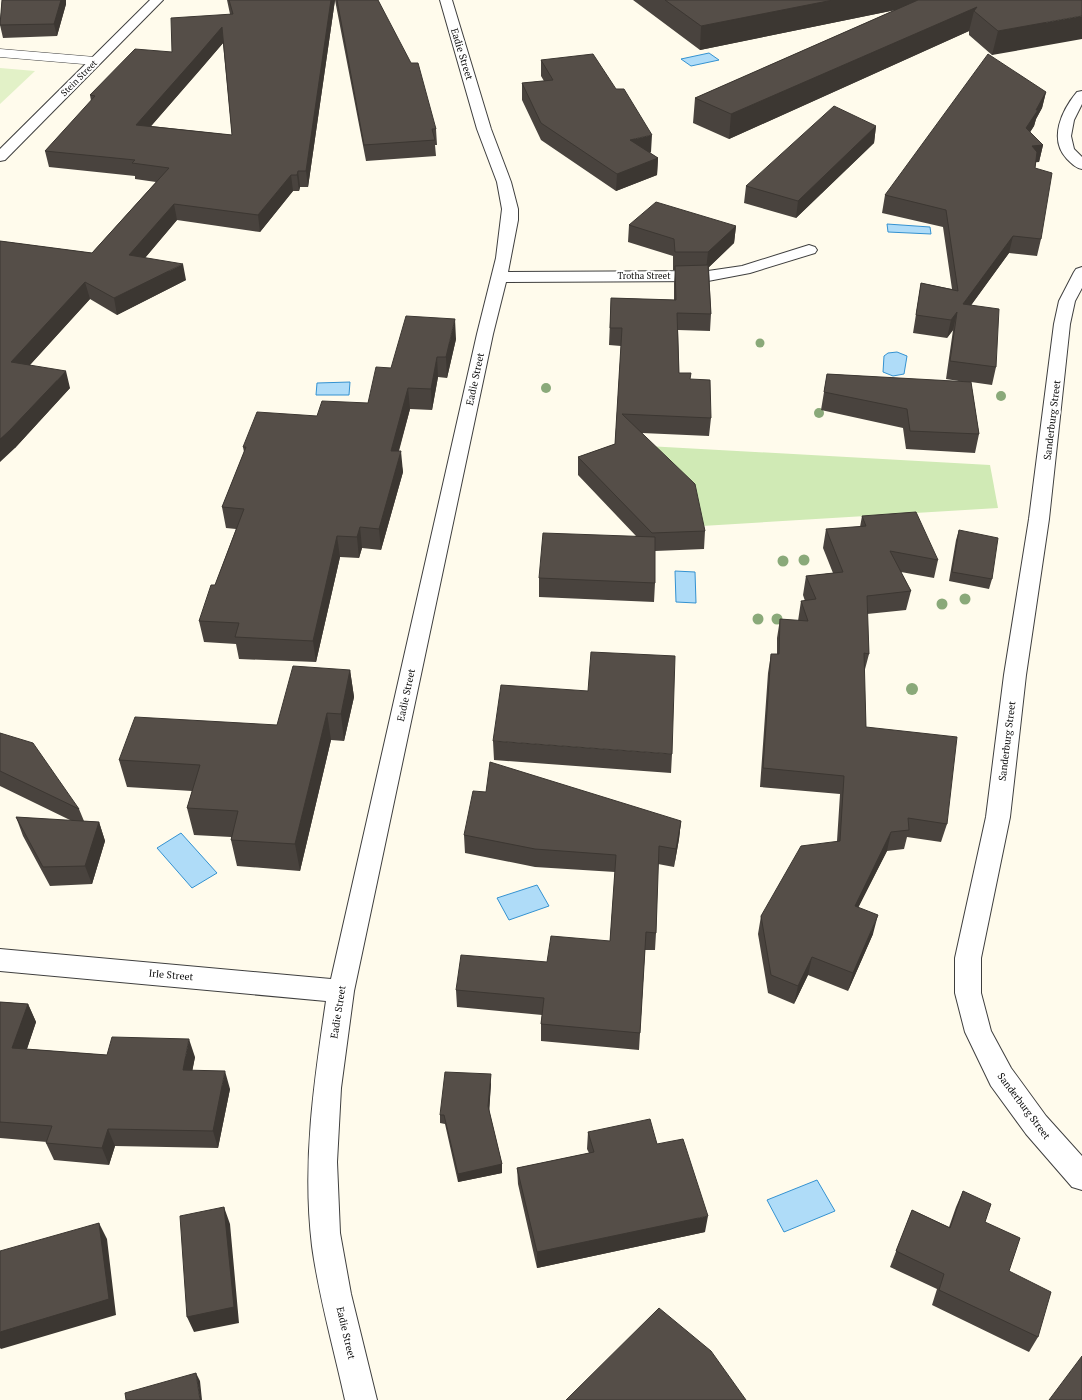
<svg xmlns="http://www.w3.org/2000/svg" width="1082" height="1400" viewBox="0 0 1082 1400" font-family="'PT Serif',serif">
	<rect width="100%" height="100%" fill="#fffbec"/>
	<path fill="#d0eab5" d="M647,446L990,465L998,508L702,526Z"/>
	<path fill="#e2f1c7" d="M0,68L35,71L0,104Z"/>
	<path fill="#afdcf8" stroke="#3492d1" d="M709,53L719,60L691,66L681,59Z
		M887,224L930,227L931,234L888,232Z
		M897,352L907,356L904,374L893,376L883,372L884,356L888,353Z
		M350,382L349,395H316L317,383Z
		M675,571L695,572L696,603L676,602Z
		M181,833L217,873L192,888L157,848Z
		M537,885L549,906L509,920L497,898Z
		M817,1180L835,1211L784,1232L767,1200Z"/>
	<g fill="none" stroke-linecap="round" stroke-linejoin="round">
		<defs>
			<path id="service" d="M0,49L95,57L101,61L95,65L0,57Z"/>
			<path id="minor" d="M440,0H452L491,129L511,182L518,209V220L508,272L708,271L742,266L809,245L815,247L817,250L815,253L750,273L708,281L506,282L493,334L354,991L341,1088L337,1162L340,1233L351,1294L377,1400H345C334,1349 319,1298 312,1246C302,1163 314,1082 326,1001L0,971V949L331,979L477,334L496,258L502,209L497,182L477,129Z
				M1082,91V104L1074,120L1071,136L1074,149L1082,157V169C1076,168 1072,164 1067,159C1048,139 1062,110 1077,92Z
				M1082,267V288L1075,301L1070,324L1049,519L1026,675L1010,817L981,958V993L991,1031L1011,1068L1046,1116L1082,1156V1190L1072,1187L1026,1134L991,1086L965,1032L955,993V958L986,817L1004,675L1029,519L1054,324L1059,301L1074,272L1076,269Z"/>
			<path id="tertiary" d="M150,0H163L5,160L0,161V149Z"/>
		</defs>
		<use href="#service" stroke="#3f3f3f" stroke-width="1"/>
		<use href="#minor" stroke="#3f3f3f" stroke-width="2"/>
		<use href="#tertiary" stroke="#3f3f3f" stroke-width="2"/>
		<use href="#service" fill="#fff" fill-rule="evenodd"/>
		<use href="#minor" fill="#fff" fill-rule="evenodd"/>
		<use href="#tertiary" fill="#fff" fill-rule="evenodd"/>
	</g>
	<g fill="#8aa979">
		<circle cx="760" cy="343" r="4.5"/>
		<circle cx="546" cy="388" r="5"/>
		<circle cx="1001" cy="396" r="5"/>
		<circle cx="819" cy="413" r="5"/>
		<circle cx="804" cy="560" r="5.5"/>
		<circle cx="783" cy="561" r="5.5"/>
		<circle cx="965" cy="599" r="5.5"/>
		<circle cx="942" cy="604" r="5.5"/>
		<circle cx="758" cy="619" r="5.5"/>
		<circle cx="777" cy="619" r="5.5"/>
		<circle cx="912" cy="689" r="6"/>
	</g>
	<path fill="#49433e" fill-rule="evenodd" d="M2,0H66V4L57,36L3,38L0,25Z
		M227,0H335L308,187H300L299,191H293L260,232L177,220L145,258L186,280L117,315L90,299L30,365L70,388L15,448L0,241L92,253L156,182L135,179V176L49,167L45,151L91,101L90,95L172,52L230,14ZM223,43L232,135L151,126L200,70Z
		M335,0H378L436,129L437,145H435L436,156L366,161Z
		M633,0H1082L992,55L969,35V31L729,139L693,123L695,98L895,10L700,50Z
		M541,60L651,152L650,153L658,158L657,175L616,191L541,140L522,100V83L544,81L541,76Z
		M1046,92L1042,108L1036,119L1034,126L1030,132L1043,145L1039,162H1036L1035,168L1041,239L1037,256L1009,253L971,305L996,367L992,385L971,382L979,434L975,453L906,449L903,428L821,410L827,374L965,382L946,379L953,330L947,338L913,333L921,283L952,289L943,227L882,213L885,195Z
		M876,126L874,143L796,218L744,203L746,186Z
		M629,225L736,226L734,243L709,267L711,314L710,331L678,330L679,373L690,379L711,418L709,436L642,433L705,531L704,549L655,551V583L654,602L539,597V578L636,536L578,475V457L615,444L621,346L609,345L611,298L674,300V283L675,270H673V256L628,242Z
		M456,339L447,378L438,377L432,410L410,409L399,451L403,472L381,550L362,548L359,558L340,557L316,662L239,659L236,644L204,642L199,621L215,585L236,529L226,528L222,507L244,452L243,447L317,416L368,403L391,368Z
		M862,516L938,560L934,578L901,572L911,591L906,610L867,614L869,654L864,673L866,727L947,824L941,842L907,837L904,849L887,851L858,907L873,934L848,991L808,975L794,1004L768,993L758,934L761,916L837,841L840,794L760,787L768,673L771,654H777V638L780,619L798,621L801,601H805L803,595L806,576L833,573L823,548L826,529L860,527Z
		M959,530L992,579L989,589L949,581L956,540Z
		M350,670L354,697L344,741L331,740L300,871L237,866L231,840V837L194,835L187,808L192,791L127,787L119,760L277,725Z
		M0,733L79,809L84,821L99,822L105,841L92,884L50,886L23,836L16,817L72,821L0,786Z
		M493,741L672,754L671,773L494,760Z
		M681,821L679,839L674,867L658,864L656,933L655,950H645L639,1050L541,1041V1024L542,1015L457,1007L456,990L547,962L610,941L615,872L535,867L465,853L464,835Z
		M0,1002L28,1004L36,1022L27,1049L107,1055L195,1057L192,1071L230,1089L218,1148L115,1146L109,1165L54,1160L46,1143L47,1142L0,1138Z
		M491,1083L489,1110L502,1164V1173L458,1182L445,1124L440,1123V1115Z
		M588,1132L657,1144L705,1232L537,1268L518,1184L517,1168L589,1153L587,1149Z
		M963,1191L985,1222L1009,1271L1038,1337L1029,1352L932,1305L937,1289L890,1267L912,1210L949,1227L956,1207Z"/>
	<path fill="#3c3732" d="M61,0H66V4L57,36L54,24Z
		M331,0H335L308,187L306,171Z
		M833,0H926L925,4L700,50L701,26Z
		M977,7L974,11L969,31L729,139L731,114Z
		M1082,16V39L992,55L998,31Z
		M222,27L224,42L139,140L136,125Z
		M1046,92L1042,108L1036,119L1034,126L1022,145L1026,128Z
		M876,126L874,143L796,218L798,201Z
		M652,135L651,152L629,157L630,140Z
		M1043,145L1039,162L1027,163L1032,146Z
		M658,158L657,175L616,191L617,174Z
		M298,171L300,187L299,191L297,175Z
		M291,175L293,191L260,232L258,215Z
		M174,204L177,220L133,272L129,255Z
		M736,226L734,243L706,270L708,252Z
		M1013,236L1009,253L959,322L963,304Z
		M183,264L186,280L117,315L114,298Z
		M85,282L90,299L17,379L11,362Z
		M957,312L953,330L947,338L951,320Z
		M455,319L456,339L447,378L446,357Z
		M437,357L438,377L432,410L431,389Z
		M66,371L70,388L15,448L0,462V439Z
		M408,388L410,409L393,471L391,451Z
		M401,451L403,472L381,550L379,529Z
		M360,527L362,548L359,558L357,537Z
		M337,536L340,557L316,662L313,641Z
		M350,670L354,697L344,741L341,714Z
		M327,713L331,740L300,871L295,844Z
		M681,821L679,839L674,867L676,849Z
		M99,822L105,841L92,884L85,866Z
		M891,832L887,851L850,924L855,906Z
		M878,915L873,934L848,991L853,973Z
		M812,957L808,975L794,1004L798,986Z
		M28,1004L36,1022L21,1066L12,1048Z
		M189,1039L195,1057L189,1088L183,1070Z
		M225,1071L230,1089L218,1148L213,1131Z
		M491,1074V1083L489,1115L488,1106Z
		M108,1129L115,1146L109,1165L102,1148Z
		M502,1164V1173L458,1182V1174Z
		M224,1207L230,1224L239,1323L194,1332L187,1317Z
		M708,1216L705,1232L537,1268V1252Z
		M99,1223L107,1239L116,1315L1,1349L0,1348V1332Z
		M196,1373L200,1381L202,1400H200Z"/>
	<path fill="#554e48" stroke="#3c3732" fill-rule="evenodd" d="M2,0H61L54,24L0,25Z
		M229,0H331L306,171H298L297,175H291L258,215L174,204L129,255L183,264L114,298L85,282L11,362L66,371L9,431L0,439V241L92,253L169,168L132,163L135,160L45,151L95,96L90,95L135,49L172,52L171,18L233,14ZM222,27L232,135L136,125L198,55Z
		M337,0H378L411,63H418L436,129H432L435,140L364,145Z
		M665,0H833L701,26Z
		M918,0H1082V16L998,31L974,11L977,7L731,114L695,98Z
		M593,54L616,89H624L652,135L630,140L658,158L617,174L541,123L522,83L553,80L541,60Z
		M988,54L1046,92L1036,110H1038L1026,128L1043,145L1032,146L1037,152L1035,168L1052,173L1041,239L1013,236L963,304L999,309L996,367L950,361L957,312L951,320L916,315L921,283L958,291L946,210L885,195Z
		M834,106L876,126L798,201L746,186Z
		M656,202L736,226L708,252H675L674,239L629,225Z
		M708,265L711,314L677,313L679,373H691L690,379L710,380L711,418L622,414L695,484L705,531L652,533L578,457L615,444L622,328H610L611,298L676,300L675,266Z
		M406,316L455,319L446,357H437L431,389L408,388L391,451H401L379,529L360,527L357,537L337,536L313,641L235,637L239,623L199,621L211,585H215L244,509L222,507L246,447H243L257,412L317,416L322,401L368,403L376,367L391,368Z
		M827,374L971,382L979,434L910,431L907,409L824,392Z
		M916,512L938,560L890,551L911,591L867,596L869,654L864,653L866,727L957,737L947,824L908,818L909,830L891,832L855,906L878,915L853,973L812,957L798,986L771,975L761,916L801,846L840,841L844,776L763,768L771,654H779L780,619L808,621L801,601L816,599L806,576L843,572L826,529L866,526L862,516Z
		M959,530L998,538L992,579L952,572Z
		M543,533L655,537V583L539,578Z
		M591,652L675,656L672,754L493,741L501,685L588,691Z
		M293,666L350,670L341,714L327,713L295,844L231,840L238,811L187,808L200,765L119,760L135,717L277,725Z
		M0,733L33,743L79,809L0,771Z
		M490,762L681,821L676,849L659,846L656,933L646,932L640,1033L541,1024L544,998L456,990L461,955L547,962L551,936L610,941L616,855L535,849L464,835L473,791L486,792Z
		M16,817L99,822L85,866L43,867Z
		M0,1002L28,1004L12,1048L107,1055L112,1037L189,1039L183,1070L225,1071L213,1131L108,1129L102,1148L46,1143L52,1126L0,1122Z
		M445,1072L491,1074L488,1106L502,1164L458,1174L444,1115H440Z
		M650,1119L657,1144L683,1139L708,1216L537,1252L517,1168L594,1152L588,1132Z
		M963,1191L991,1204L985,1222L1020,1238L1009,1271L1051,1292L1038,1337L939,1290L944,1274L896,1251L912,1210L950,1228Z
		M224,1207L234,1307L187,1317L180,1216Z
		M99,1223L109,1299L0,1332V1251Z
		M659,1308L711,1351L746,1400H566Z
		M1082,1356V1400H1049Z
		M196,1373L200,1400H126L125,1393Z"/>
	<g text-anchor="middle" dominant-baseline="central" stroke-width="4" stroke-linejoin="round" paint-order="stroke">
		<g font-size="9" fill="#0c0c0c" stroke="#fff">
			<text transform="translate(79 78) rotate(-45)">Stein Street</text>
			<text x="644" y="276">Trotha Street</text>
		</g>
		<g font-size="10" fill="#0c0c0c" stroke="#fff">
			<text transform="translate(462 54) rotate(73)">Eadie Street</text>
			<text transform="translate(475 379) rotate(-78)">Eadie Street</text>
			<text transform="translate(1052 420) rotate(-83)">Sanderburg Street</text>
			<text transform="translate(406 695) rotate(-78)">Eadie Street</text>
			<text transform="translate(1007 741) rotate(-83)">Sanderburg Street</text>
			<text transform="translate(171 975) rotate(5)">Irle Street</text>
			<text transform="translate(338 1012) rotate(-81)">Eadie Street</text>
			<text transform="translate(1024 1106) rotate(53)">Sanderburg Street</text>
			<text transform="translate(346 1333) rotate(77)">Eadie Street</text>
		</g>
	</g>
</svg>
